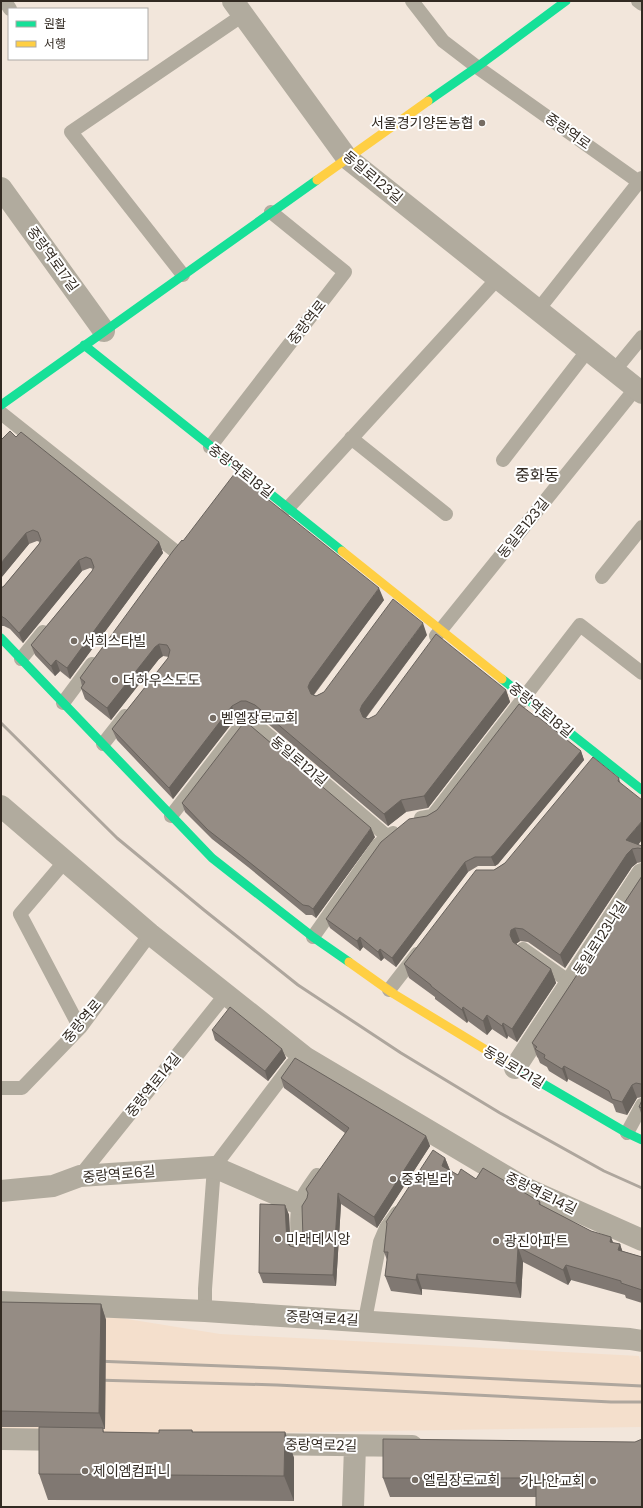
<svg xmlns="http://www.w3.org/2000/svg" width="643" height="1508" viewBox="0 0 643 1508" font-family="Poppins,'Noto Sans KR',sans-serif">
	<rect width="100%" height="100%" fill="#f2e6db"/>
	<path fill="#f4dfcc" d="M1,1314L121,1318L220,1334L639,1356L642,1369V1427L118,1435L1,1431Z"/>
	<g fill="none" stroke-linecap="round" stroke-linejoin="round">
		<path stroke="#b1ab9e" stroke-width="14" d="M5,1L10,9
			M412,1L443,41L477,67L639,182
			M638,1L642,4
			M183,275L71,132L243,15
			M538,310L642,178
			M614,371L642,337
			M1,413L175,551
			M351,438L446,514
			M210,447L345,272L271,212
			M503,460L588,350
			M288,508L498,278
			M602,577L642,527
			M436,636L636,388
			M21,659L43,632
			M63,703L92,664
			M103,744L125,716
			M171,816L243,723L248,721L254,723L388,837
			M421,818L432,816L434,814L580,625L642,673
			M65,861L20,914L80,1028
			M313,937L378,845L393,833
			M523,949L571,983
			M389,990L417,954
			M1,1088H22L80,1028L150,934
			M627,1133L642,1105
			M80,1176L226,994
			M298,1249C298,1232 294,1211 303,1196C307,1189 312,1182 317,1175
			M205,1311V1289L214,1167L292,1064
			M365,1320L380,1242L386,1228L397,1213"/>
		<path stroke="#b1ab9e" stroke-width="22" d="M233,1L347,158L642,393
			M1,188L104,331
			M1,806L150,934L306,1058L525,1188L642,1240
			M515,1068L642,874
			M1,1191L53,1186L80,1176L214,1167L299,1204
			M1,1302L205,1311L630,1339L642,1341
			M1,1439L68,1440
			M260,1444L412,1446
			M353,1507L355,1446"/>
		<path stroke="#16e098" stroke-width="9" d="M428,101L477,67L566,1
			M84,345L342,551
			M1,405L317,180
			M1,638L212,858L313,937L349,962
			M502,679L642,790
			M509,1064L627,1133L642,1140"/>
		<path stroke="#ffcf43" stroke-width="9" d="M317,180L428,101
			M342,551L502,679
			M349,962L394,994L509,1064"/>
		<path stroke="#aea69d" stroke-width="3" d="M1,723L117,838L204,910L298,985L401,1053L500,1113L604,1171L642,1188
			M95,1361L276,1368L642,1386
			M95,1380L277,1385L611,1402H642"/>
	</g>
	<path fill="#807872" d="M16,437L159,542L163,553L70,679L60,671L55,676L35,655L31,645L92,571L93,569L90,568L82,571L23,643L10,629L4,626H1V588L4,586L39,544L40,542L37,541L29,544L1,578Z
		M183,541L384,600L314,695L316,696L324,692L427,635L366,718L368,719L506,690L510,702L428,808L406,812L388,826L260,717L250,713H245L236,718L173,799L117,740L112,729L169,657L163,656L159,659L111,720L85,699L81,688L82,686L80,678Z
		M536,717L581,751L584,760L498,864L495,866H478L468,872L396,967L384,958L381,961L363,947L360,951L330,928L326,919L427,816L437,810Z
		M619,778L638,845L642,846V862L637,863L632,867L565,968L528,942L520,941L516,944V945L551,969L556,983L517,1042L508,1036L507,1039L492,1029L487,1035L468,1021L467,1023L435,999V997L409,978L404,964L494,870L505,863Z
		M182,803L375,837L316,918L312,915H306L248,867L212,839L185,812Z
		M642,876V1097L637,1098L627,1115L616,1112L613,1104L568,1079L567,1082L549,1071L547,1067L540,1063L538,1058L537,1057L532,1043Z
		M212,1030L282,1049L286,1058L268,1081L215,1040Z
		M281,1078L426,1136L430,1146L377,1228L341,1204L336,1286L263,1283L259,1273L285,1205L289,1215L290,1246L294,1247L299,1246L303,1239L307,1198L345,1133L284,1088Z
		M642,1100V1116L639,1107Z
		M445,1158L450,1170L458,1175L476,1179L540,1202L541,1205L591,1231L613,1243L620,1244L622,1251L642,1257V1303L626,1298L625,1295L571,1280L568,1285L523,1262L521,1298L422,1289V1295L391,1291L385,1276L387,1260L384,1252L387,1225L386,1222Z
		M1,1302L101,1304L106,1320L105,1429H103L104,1432L159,1433L192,1430L193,1432H285L294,1458V1501L48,1500L39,1474V1427H1Z
		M635,1442L536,1497H390L383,1478Z"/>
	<path fill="#68625c" d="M26,533L29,544L1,578V563Z
		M159,542L163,553L70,679L67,668Z
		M79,560L82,571L23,643L19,633Z
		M379,588L384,600L314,694L313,698L308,687L310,682Z
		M423,623L427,635L366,717L365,721L360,710L362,705Z
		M159,644L163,656L159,659L111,720L107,708L155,647Z
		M56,660L60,671L55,676L51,666Z
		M506,690L510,702L428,808L424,796Z
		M232,706L236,718L173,799L169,788Z
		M581,751L584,760L498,864L495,866L491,857Z
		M401,800L406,812L388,826L384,814Z
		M642,821V840L635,849H632L637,863L632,867L565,968L560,955L626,840Z
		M371,828L375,837L316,918L313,909Z
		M465,862L468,872L396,967L392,958Z
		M515,928L520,941L516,944L515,949L510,935L511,930Z
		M360,937L363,947L360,951L357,941Z
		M380,949L384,958L381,961L378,952Z
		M551,969L556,983L517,1042L512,1029Z
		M463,1007L468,1021L467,1023L462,1010Z
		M487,1015L492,1029L487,1035L483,1021Z
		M503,1023L508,1036L507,1039L502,1026Z
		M282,1049L286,1058L268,1081L265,1071Z
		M564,1066L568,1079L567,1082L562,1069Z
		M632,1085L637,1098L627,1115L622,1102Z
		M426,1136L430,1146L377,1228L374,1217Z
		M445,1158L451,1173L442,1166Z
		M338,1193L341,1204L336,1286L333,1275Z
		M285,1205L289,1215L291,1253L287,1243Z
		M611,1237L617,1252L610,1242Z
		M620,1244L625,1259L618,1250Z
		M518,1247L523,1262L521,1298L516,1283Z
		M566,1265L571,1280L568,1285L563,1270Z
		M417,1274L422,1289V1295L416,1280Z
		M101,1304L106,1320L105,1429L99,1413Z
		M285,1432L294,1458V1501L284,1476Z"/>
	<path fill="#958c84" stroke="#68625c" d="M10,431L16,437L21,432L159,542L67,668L56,660L51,666L31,645L92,571L94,567L91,559L86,557L79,560L19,633L6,619L1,616V588L4,586L39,544L41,540L38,532L33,530L26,533L1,563V440Z
		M235,473L379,588L310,682L308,687L311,694L316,696L324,692L393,599L423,623L362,705L360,710L363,717L368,719L376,715L436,634L506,690L424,796L401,800L384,814L255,705L246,701H241L232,706L169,788L112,729L168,658L170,650L167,645L159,644L155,647L107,708L81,688L85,682L80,678L173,551L182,540L183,541Z
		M519,704L536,717L537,716L581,751L494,855L491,857H475L465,862L392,958L380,949L378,952L360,937L357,941L326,919L381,842L409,819L427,816L437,810Z
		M245,721L371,828L313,909L309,906L303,905L244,858L208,830L182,803Z
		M593,757L619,778L618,781L642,800V821L626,840L642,846V849L638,848L632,849L627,854L560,955L523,929L515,928L511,930L510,935L513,942L551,969L512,1029L503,1023L502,1026L487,1015L483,1021L463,1007L462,1010L431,986V985L404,964L476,870H494L505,863Z
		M642,876V1085L641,1084L636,1083L632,1085L622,1102L612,1099L609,1091L564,1066L562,1069L544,1058L545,1055L535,1049L537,1047L532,1043Z
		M230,1007L282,1049L265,1071L212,1030Z
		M295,1058L426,1136L374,1217L338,1193L333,1275L259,1273L260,1204L285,1205L287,1243L290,1246L294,1247L299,1246L303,1239L302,1206L307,1198L308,1193L306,1189L349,1128L281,1078Z
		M642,1100V1108L639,1107Z
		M433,1150L445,1158L442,1166L458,1175L461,1169L476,1179L483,1168L540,1202L539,1204L591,1231L611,1237L610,1242L620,1244L618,1250L642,1257V1290L621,1283V1281L566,1265L563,1270L518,1247L516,1283L417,1274L416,1280L385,1276L388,1252H384L387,1223L386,1222Z
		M1,1302L101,1304L99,1413L1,1411Z
		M39,1427L103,1428V1432L159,1433V1430H192V1432H285L284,1476L39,1474Z
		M383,1439L635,1442L642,1439V1507H536V1478H383Z"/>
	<g fill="#756c63" stroke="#fff" stroke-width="1.5">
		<circle cx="482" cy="123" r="4"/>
		<circle cx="74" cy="641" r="4"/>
		<circle cx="115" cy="680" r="4"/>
		<circle cx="213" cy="718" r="4"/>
		<circle cx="393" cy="1179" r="4"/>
		<circle cx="278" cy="1239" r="4"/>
		<circle cx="496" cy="1241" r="4"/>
		<circle cx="85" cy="1471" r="4"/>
		<circle cx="415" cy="1480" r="4"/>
		<circle cx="593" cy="1481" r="4"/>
	</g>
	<g text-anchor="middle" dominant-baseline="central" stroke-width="4" stroke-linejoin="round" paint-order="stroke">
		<g font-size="14" fill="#322a22" stroke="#fff" text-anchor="start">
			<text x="474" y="123" text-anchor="end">서울경기양돈농협</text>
			<text x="82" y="641">서희스타빌</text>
			<text x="123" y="680">더하우스도도</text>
			<text x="221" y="718">벧엘장로교회</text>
			<text x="401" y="1179">중화빌라</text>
			<text x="286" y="1239">미래데시앙</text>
			<text x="504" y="1241">광진아파트</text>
			<text x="93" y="1471">제이엠컴퍼니</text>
			<text x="423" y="1480">엘림장로교회</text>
			<text x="585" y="1481" text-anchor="end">가나안교회</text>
		</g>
		<g font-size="14" fill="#322a22" stroke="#fff">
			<text transform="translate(568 131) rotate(35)">중랑역로</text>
			<text transform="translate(373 177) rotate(40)">동일로123길</text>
			<text transform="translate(53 259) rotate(54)">중랑역로17길</text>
			<text transform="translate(307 322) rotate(-52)">중랑역로</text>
			<text transform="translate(241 471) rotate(38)">중랑역로18길</text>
			<text transform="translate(523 528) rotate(-51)">동일로123길</text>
			<text transform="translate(541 710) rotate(39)">중랑역로18길</text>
			<text transform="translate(299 761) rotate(40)">동일로121길</text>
			<text transform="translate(600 938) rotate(-57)">동일로123나길</text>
			<text transform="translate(82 1021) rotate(-50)">중랑역로</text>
			<text transform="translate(514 1067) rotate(31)">동일로121길</text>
			<text transform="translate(153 1085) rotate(-51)">중랑역로14길</text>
			<text transform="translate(119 1174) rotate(-5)">중랑역로6길</text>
			<text transform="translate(541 1193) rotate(26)">중랑역로14길</text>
			<text transform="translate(322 1318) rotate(3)">중랑역로4길</text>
			<text transform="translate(321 1445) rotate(1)">중랑역로2길</text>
		</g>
		<g font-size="16" fill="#322a22" stroke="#fff">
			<text x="537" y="475">중화동</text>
		</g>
	</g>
	<rect width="643" height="1508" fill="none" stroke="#322a22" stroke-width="4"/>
	<rect x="8" y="8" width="140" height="52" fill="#ffffff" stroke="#adaaa7"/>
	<rect x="16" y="21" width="20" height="6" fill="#16e098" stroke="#adaaa7"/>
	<text x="44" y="28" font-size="12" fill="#322a22">원활</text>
	<rect x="16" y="41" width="20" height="6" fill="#ffcf43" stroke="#adaaa7"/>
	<text x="44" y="48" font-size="12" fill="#322a22">서행</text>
</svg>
